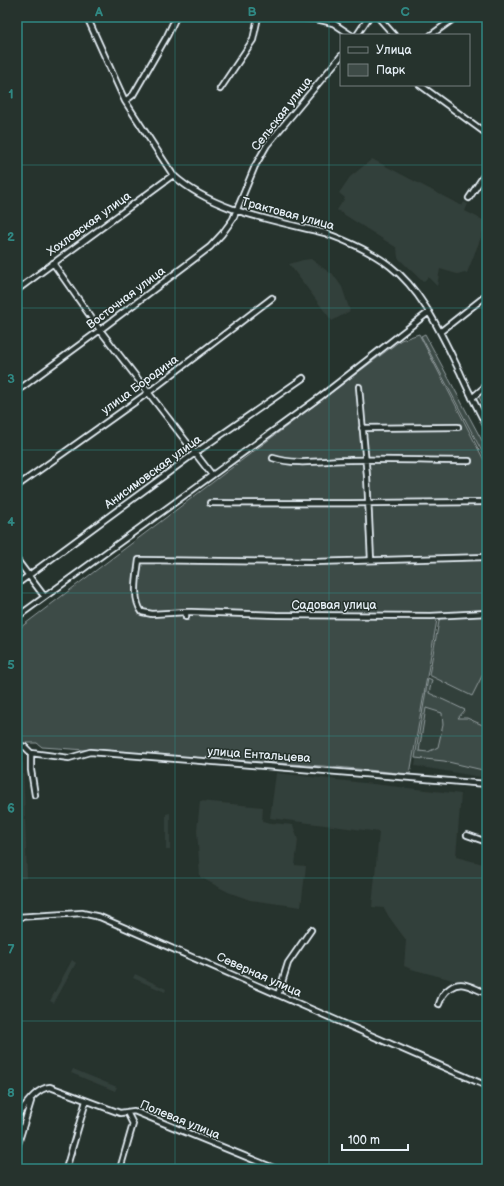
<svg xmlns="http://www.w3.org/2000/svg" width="504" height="1186" viewBox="0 0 504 1186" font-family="'Balsamiq Sans',sans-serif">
	<rect width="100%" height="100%" fill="#26332d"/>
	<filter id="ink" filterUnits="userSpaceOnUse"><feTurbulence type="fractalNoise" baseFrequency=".025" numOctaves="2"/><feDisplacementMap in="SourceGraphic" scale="8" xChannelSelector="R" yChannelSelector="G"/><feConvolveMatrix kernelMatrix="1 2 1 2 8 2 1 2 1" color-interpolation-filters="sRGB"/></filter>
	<g filter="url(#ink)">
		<path fill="#333f3a" d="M372,159L462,206L464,202L468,204L465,211L487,222L467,273L457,274L440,269L437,286L428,277L423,282L398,258L397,248L337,210L345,198L339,193L350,177Z
			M311,259L330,273H332L342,287L350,311L332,321L289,264L303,260Z
			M439,627L487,648V778L415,766Z
			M17,761L23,762L27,878L17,879Z
			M276,773L461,794L456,857L487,865V989L411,969L404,966L406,940L389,917L384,908L372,907L379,832L270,818Z
			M200,801L263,807L262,822L293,825L298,840L295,865L306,866L301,907L250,900L228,892L200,877L197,830Z
			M170,813V850H166V814Z
			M72,960L76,963L54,1003L50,1001Z
			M135,974L166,989L165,992L133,978Z
			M73,1069L117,1087L115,1091L71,1073Z"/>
		<path fill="#3e4b47" stroke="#939ea0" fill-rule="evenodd" d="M419,334L487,466V614H438L410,774L336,767L42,747L37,743H17V630L401,340Z
			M425,334L487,450V461L421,336Z
			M487,387V413L478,395Z
			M440,616H487V666L472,696L429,675Z
			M428,678L432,680L429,693L465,710L458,718H467L487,727V771L444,761L415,758ZM426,708L442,713L443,725L438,747L428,752L419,751Z"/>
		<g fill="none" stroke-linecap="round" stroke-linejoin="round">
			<defs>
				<path id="minor" d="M87,17L125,101L173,175C214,212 273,220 325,233C347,241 371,251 390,266C423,291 442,336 460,372C468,391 478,409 487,427
					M292,17L316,19L333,23L351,35
					M378,17L394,35
					M357,35L369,17
					M431,35L456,17
					M420,85L487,134
					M220,89L253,40L258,17
					M125,101L133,95L167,36L176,17
					M482,130L487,123
					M469,198L487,171
					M53,263L100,330L212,475
					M17,290L173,175
					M440,332L487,295
					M359,387L367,476L371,560
					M17,391L100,330L210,247L222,234L233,219L255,166L267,145L341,56
					M472,398L487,385
					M362,428L458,427
					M273,458C297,466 325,460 349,460C389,459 429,461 469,461
					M17,486L149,392L272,298
					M210,503C302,504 395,503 487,502
					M17,560L44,596
					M17,584L195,453L303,378
					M186,612L152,614L142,612C132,599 137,576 139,560L314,562L487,557
					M17,617L320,397L429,312
					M186,617V612H191L276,615L431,616L487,613
					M17,745L25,747L31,753V770L35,795
					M31,753L69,758L90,752C223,762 355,773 487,784
					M467,835L487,842
					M17,917L82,913L100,917L487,1086
					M278,995L288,963L311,930
					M439,1004C442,996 443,993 450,988C463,979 473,989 487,993
					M17,1116C25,1106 36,1088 50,1087L120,1113L134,1111L276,1169
					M17,1147L31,1101
					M66,1169L86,1101
					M120,1169L133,1124L127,1112"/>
			</defs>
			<use href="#minor" stroke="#e8f1f8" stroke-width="8"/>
			<use href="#minor" stroke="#26332d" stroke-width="4.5"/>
		</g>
	</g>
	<path fill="none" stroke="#308883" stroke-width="1" stroke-opacity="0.55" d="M175,17V1169M329,17V1169M17,165H487M17,308H487M17,450H487M17,593H487M17,736H487M17,878H487M17,1021H487"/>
	<g text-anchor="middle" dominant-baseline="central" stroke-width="3" stroke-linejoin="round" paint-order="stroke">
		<g font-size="12" fill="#e8f1f8" stroke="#26332d">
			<text transform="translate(282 114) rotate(-52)">Сельская улица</text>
			<text transform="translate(288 214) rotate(15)">Трактовая улица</text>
			<text transform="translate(89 224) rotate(-36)">Хохловская улица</text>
			<text transform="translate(126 298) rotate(-37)">Восточная улица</text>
			<text transform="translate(140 385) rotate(-36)">улица Бородина</text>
			<text transform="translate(153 472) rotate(-36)">Анисимовская улица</text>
			<text x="334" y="605">Садовая улица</text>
			<text transform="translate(259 755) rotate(4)">улица Ентальцева</text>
			<text transform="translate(259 975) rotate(24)">Северная улица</text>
			<text transform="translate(180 1120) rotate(22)">Полевая улица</text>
		</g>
	</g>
	<rect width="504" height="1186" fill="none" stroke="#26332d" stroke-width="44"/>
	<rect x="340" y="34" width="130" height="52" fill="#26332d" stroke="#747f7e"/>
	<rect x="348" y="47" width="20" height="6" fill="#26332d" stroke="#747f7e"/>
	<text x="376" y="54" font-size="12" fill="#e8f1f8">Улица</text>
	<rect x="348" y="64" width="20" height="12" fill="#3e4b47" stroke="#747f7e"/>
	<text x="376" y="74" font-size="12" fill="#e8f1f8">Парк</text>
	<path d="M342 1144v6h66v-6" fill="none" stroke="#e8f1f8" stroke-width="2"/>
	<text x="348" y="1144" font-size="12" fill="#e8f1f8" stroke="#26332d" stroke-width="3" paint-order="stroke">100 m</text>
	<rect x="22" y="22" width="460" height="1142" fill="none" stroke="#308883" stroke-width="1.5"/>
	<g font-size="13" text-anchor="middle" font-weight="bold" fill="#308883">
		<text x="99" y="16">A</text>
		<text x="252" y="16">B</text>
		<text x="405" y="16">C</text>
		<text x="11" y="98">1</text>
		<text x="11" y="241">2</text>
		<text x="11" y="383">3</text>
		<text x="11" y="526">4</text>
		<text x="11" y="669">5</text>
		<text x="11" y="812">6</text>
		<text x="11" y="954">7</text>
		<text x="11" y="1097">8</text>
	</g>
</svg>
